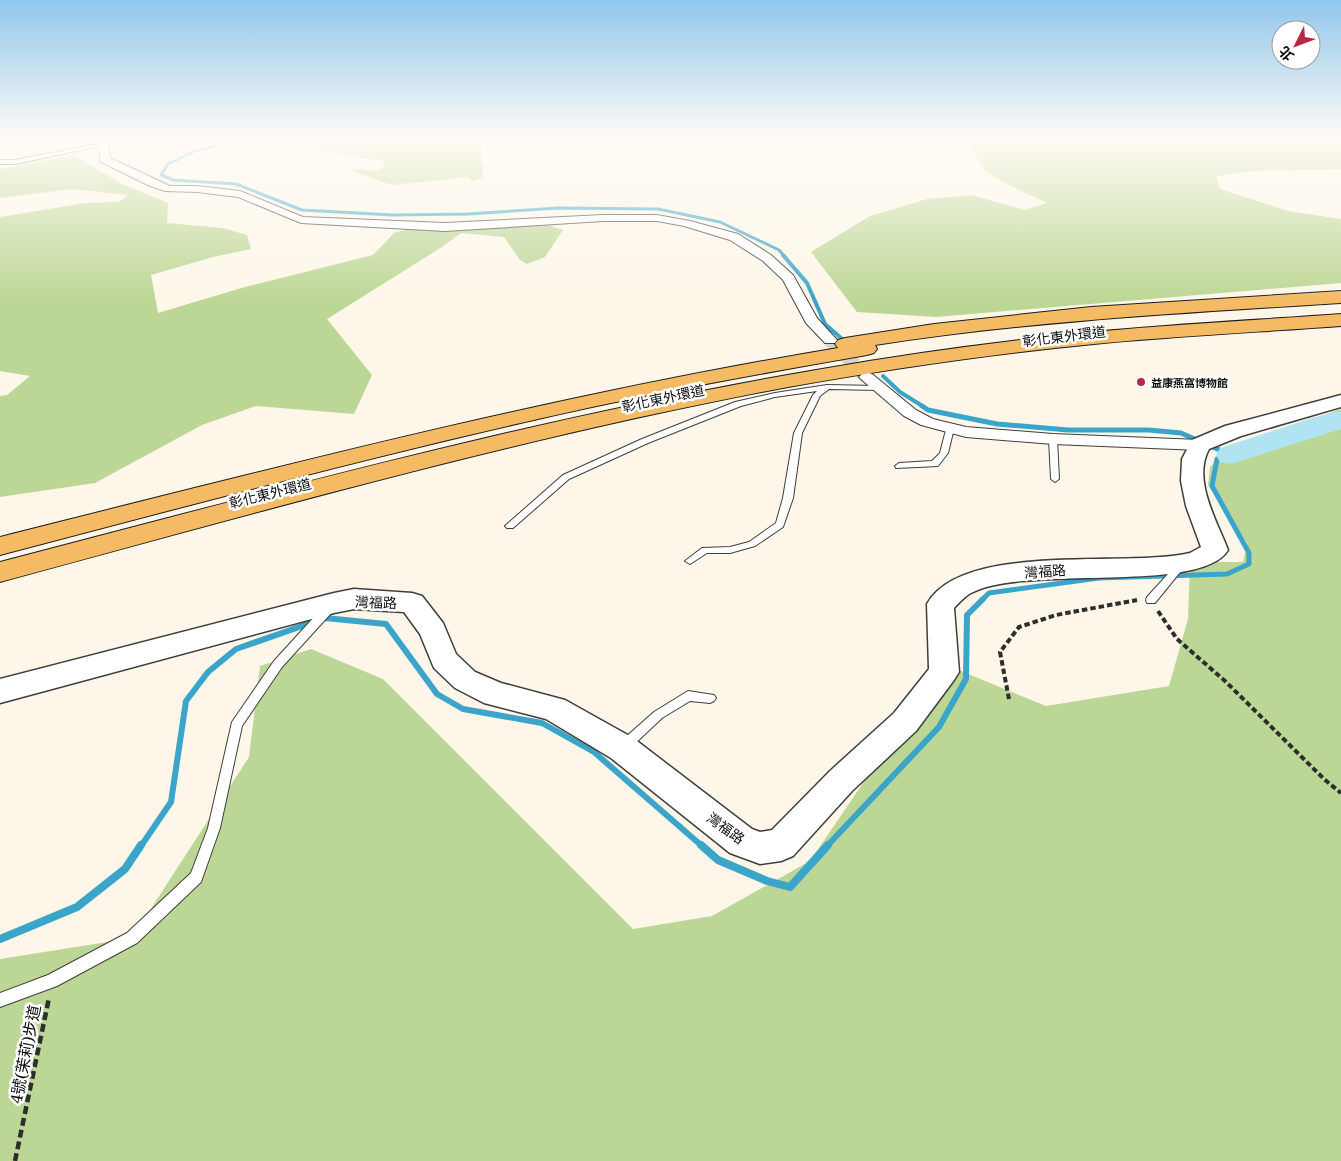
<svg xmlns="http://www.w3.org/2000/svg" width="1341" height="1161" viewBox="0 0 1341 1161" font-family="'Noto Serif','Noto Sans TC',serif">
	<rect width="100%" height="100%" fill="#fef7e9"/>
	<path fill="#bcd795" d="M291,138H487L480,142L483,178L472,181L468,177L391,185L352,171L360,169L375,171L384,167L383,161L323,151L288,140Z
		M965,138H1341V169L1254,171L1216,176L1220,189L1288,211L1341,219V283L936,317L857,312L811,252L870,216L927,199L972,195L1024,210L1047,203L1003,182L985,170Z
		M74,155L120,183L168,203L167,223L223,228L247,235L251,249L213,257L151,275L158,313L245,287L373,255L394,233L414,227L548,225L563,230L545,257L527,264L520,260L504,237L461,233L442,247L327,319L372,375L354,414L256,406L202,425L95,483L0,497V396L7,395L30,376L0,371V217L85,203L118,202L128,195L72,189L0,198V169Z
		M1341,409V1161H0V959L132,938L249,757L260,666L311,649L383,679L633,929L712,916L810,861L944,664L1046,706L1169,686L1188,619L1190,562H1243L1247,543L1208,485L1210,467L1227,450Z"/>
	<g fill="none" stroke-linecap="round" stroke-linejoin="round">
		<path stroke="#3aa5c8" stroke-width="3" d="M210,138L214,146L195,151L168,164L161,175L173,180L236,184L302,210L393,215L468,214L558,208L658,209L720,222L779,250L785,257"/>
		<path stroke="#3aa5c8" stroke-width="4" d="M783,255L807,283L825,324L842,339
			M883,376L900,392L924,407"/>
		<path stroke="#3aa5c8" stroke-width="5" d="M922,406L928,410L997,424L1068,430H1149L1181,433L1231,455
			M982,600L989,593L1099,578L1227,574L1249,564V553L1212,486L1217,459L1231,455"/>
		<path stroke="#3aa5c8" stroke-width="6" d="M141,846L171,802L186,701L208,672L236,649L325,618L386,624L437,694L463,709L542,723L594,752L702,846
			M827,846L939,727L966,679L967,615L983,599"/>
		<path stroke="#3aa5c8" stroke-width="8" d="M701,845L718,860L767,881L790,887L828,845
			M0,939L77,907L125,869L141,845"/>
		<path fill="#b0e4f3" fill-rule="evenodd" d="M1341,411V429L1231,464L1220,462L1216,455L1220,448L1315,417Z"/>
		<path stroke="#dad4c8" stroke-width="14" stroke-dasharray="14 7" stroke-linecap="butt" d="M830,340L867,377"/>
		<defs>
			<path id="service" d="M103,143L105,145L15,164H0V160H15Z
				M827,385L878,386L882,388L878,390L829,389L820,396L802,433L793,498L783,527L755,546L730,553H707L690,564L685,561L702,548L730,547L749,542L776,523L783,498L794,433L813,395L817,391L775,397L741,406L648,443L569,479L513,528H507L505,526L563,475L642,439L735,402L775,393Z
				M947,426H950L954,428L948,453L938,466L896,468L895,466L899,463L932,461L940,453Z
				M1053,436L1057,439L1059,479L1055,482L1051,479L1049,439Z
				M1182,561L1185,562L1187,564L1185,566L1155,603H1147L1146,600L1147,597L1179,562Z
				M330,603L334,604L335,607L334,610L282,667L242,726L220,828L201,882L137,943L57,986L0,1007V993L48,975L127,933L191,873L208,828L232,722L274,661L326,604Z
				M688,691L714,695L716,698L714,701L710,703L690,701L662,718L627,751L623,752L619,751L617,747L619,743L654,712Z"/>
			<path id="minor" d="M115,138H133L108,146L110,158L170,186H197L240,191L303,217L445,223L603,215H657L690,221L738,234L771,255L793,275L817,318L837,340L835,343H825L806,323L783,280L763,261L730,240L684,226L657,221H603L445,231L301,223L238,197L197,192L165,191L150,186L101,162L98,144L100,142Z
				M867,372L872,374L916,410L933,419L966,427L1053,434L1200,440L1206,441L1208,445L1206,449L1200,450L1053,444L966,437L921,425L904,416L862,380L859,377L862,374Z"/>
			<path id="tertiary" d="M1341,395V407L1241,436L1209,449C1192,480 1217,521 1228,550C1201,595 1024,564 971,593C965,596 959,603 954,608L959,672L954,680L916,731L852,791L793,856L781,861L760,864L730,853L611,758L546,719L484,703L455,688L434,668L420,634L404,612L354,609L334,613L0,703V679L334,593L354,589L412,593L422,596L443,623L456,654L475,672L501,683L565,700L633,738L752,829L760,832L772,830L830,771L894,713L929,669L927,604C962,541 1127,568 1190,553L1201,547L1186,506L1181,481L1182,459L1192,440L1225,426Z"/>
			<path id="primary" d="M1341,291V303C1185,313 1029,321 875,345L877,349L874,353L867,355C757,374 647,394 538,419C357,460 179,508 0,555V537C278,467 555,395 838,348L835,344L838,340L845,338L934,324L1091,307Z
				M1341,314V326C1259,332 1176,336 1094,344C991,354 889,369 788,387C522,437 261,511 0,582V562C272,491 544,416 822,369C912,353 1003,341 1094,332C1176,324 1259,320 1341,314Z"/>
		</defs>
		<use href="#service" stroke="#3e3e3e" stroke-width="2"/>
		<use href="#minor" stroke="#3e3e3e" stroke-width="2"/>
		<use href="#tertiary" stroke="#3e3e3e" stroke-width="3"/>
		<use href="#primary" stroke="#1c1c1c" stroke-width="2"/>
		<path stroke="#2d2d2d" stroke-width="4" stroke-dasharray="5.5 3" stroke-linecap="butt" d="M1158,611L1177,639L1225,681L1324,779L1341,793
			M1009,699L1000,652L1019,627L1056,615L1137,600"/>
		<path stroke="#2d2d2d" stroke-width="4.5" stroke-dasharray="8 4" stroke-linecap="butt" d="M15,1161L49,998"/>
		<use href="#service" fill="#fff" fill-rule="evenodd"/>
		<use href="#minor" fill="#fff" fill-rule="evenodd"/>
		<use href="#tertiary" fill="#fff" fill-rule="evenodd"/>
		<use href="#primary" fill="#f4bb64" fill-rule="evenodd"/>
	</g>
	<linearGradient id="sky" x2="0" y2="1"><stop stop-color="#91c7ec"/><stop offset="0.46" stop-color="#fffbf5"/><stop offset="1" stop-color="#fffbf5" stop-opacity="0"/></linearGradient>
	<rect width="1341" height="301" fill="url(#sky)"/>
	<circle fill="#b52945" stroke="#fff" stroke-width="2" cx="1141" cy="382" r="5"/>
	<g text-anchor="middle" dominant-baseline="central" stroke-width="5" stroke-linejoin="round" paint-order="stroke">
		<g font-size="11" font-weight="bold" fill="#0b0b0b" stroke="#fff" text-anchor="start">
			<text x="1151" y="382">益康燕窩博物館</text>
		</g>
		<g font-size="14" fill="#0b0b0b" stroke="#fff">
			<text transform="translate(1064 336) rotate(-7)">彰化東外環道</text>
			<text transform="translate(663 398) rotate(-12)">彰化東外環道</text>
			<text transform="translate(270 493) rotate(-14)">彰化東外環道</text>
			<text transform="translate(1045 571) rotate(-4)">灣福路</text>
			<text transform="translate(376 602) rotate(2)">灣福路</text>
			<text transform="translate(726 828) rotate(36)">灣福路</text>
		</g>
		<g font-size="16" fill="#0b0b0b" stroke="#fff">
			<text transform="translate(25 1054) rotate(-79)">4號(茉莉)步道</text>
		</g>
	</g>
	<g transform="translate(1296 45) rotate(228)"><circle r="24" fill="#ffffff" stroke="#9d9d9d"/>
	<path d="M0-4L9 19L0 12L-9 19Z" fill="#b52945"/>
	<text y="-8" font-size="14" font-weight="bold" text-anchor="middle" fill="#0b0b0b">北</text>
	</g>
</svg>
